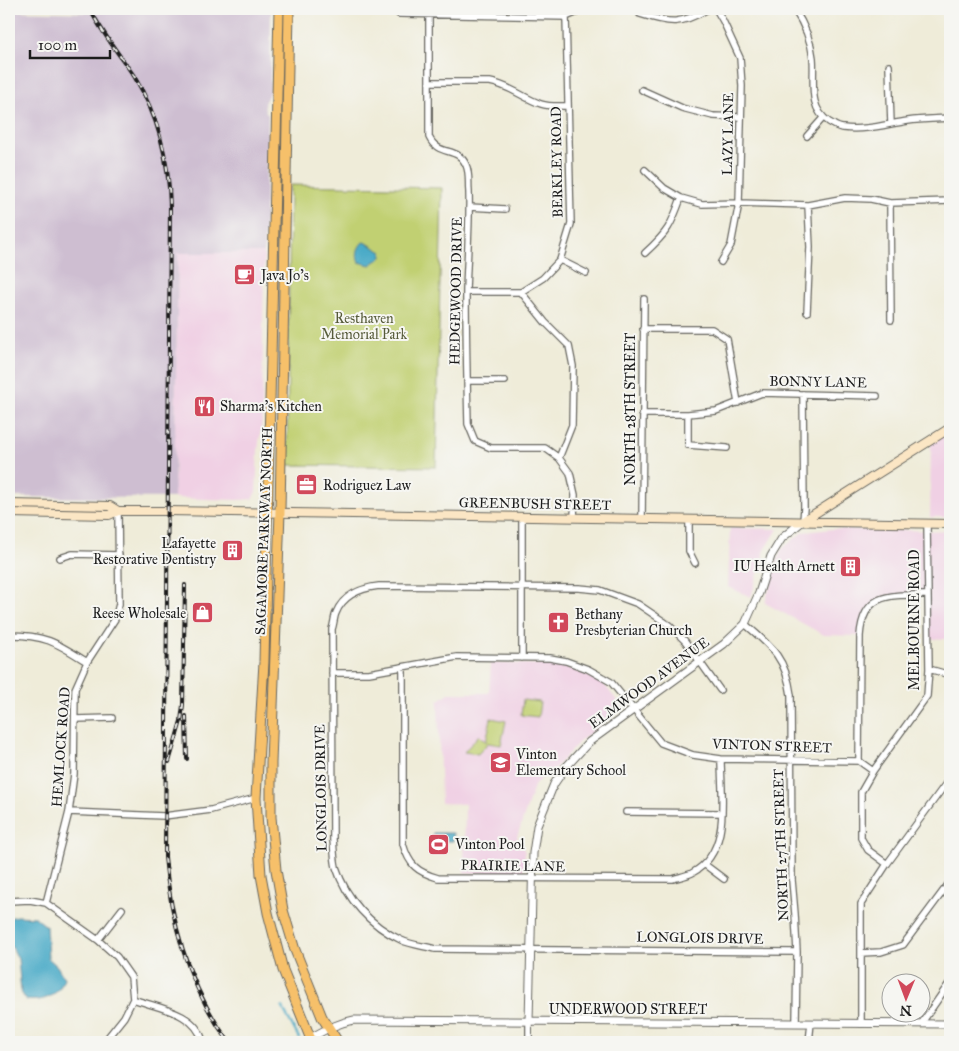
<svg xmlns="http://www.w3.org/2000/svg" width="959" height="1051" viewBox="0 0 959 1051" font-family="'IM FELL Great Primer',serif">
	<rect width="100%" height="100%" fill="#f6f6f2"/>
	<filter id="ink" filterUnits="userSpaceOnUse"><feTurbulence type="fractalNoise" baseFrequency=".02" numOctaves="2"/><feDisplacementMap in="SourceGraphic" scale="10" xChannelSelector="R" yChannelSelector="G"/><feConvolveMatrix kernelMatrix="1 2 1 2 8 2 1 2 1" color-interpolation-filters="sRGB"/></filter>
	<filter id="wash" filterUnits="userSpaceOnUse"><feTurbulence type="fractalNoise" baseFrequency=".0096" numOctaves="4" result="noise"/><feDisplacementMap in="SourceGraphic" scale="20" xChannelSelector="R" yChannelSelector="G"/><feGaussianBlur stdDeviation="1.12" result="paint"/><feColorMatrix in="noise" values="0 0 0 0 0 0 0 0 0 0 0 0 0 0 0 0 0 1.4 0 .05"/><feComposite in="paint" operator="in"/></filter>
	<g filter="url(#wash)">
		<rect width="100%" height="100%" fill="#efecd9"/>
		<path fill="#f0d0e4" d="M178,252L264,253L262,420L258,450L256,492L252,499L238,500L174,498Z
			M950,428V517H930L931,440Z
			M730,528L778,529L765,550L751,597L728,587Z
			M833,529L950,531V639H928L927,596L890,595L867,610L860,636L824,635L765,603L777,561L782,549L803,532Z
			M491,663L559,665L580,672L602,682L623,708L579,742L554,769L553,774L540,779L534,786L517,837L525,852L524,869L520,873H464L465,804L441,803L438,701L449,693H489Z"/>
		<path fill="#cebed1" d="M95,9H271L270,91L264,103L265,111L268,115L264,253H178L174,498L9,497V11L97,13Z"/>
		<path fill="#c1d072" stroke="#6e7647" d="M290,185L442,188L436,467L287,465Z
			M523,700L540,702L538,717L521,715Z
			M491,718L506,721L501,745L488,743L478,754L464,752L479,735L486,742Z"/>
		<path fill="#48aac7" stroke="#326372" d="M363,242L367,243L382,252V257L370,265L359,262C356,255 357,248 363,242Z
			M433,833H453V841H444V853L429,852V848L433,847Z
			M17,916L35,917L46,926L48,958L57,966L64,978C59,996 44,1002 26,1000L21,992L18,959L12,947H9V918Z"/>
		<g fill="none" stroke-linecap="round" stroke-linejoin="round">
			<path stroke="#48aac7" stroke-width="2" d="M282,1007L299,1038"/>
		</g>
	</g>
	<g filter="url(#ink)">
		<g fill="none" stroke-linecap="round" stroke-linejoin="round">
			<defs>
				<path id="minor" d="M429,9V137C438,157 458,146 466,165C470,173 468,183 469,192C470,225 467,258 466,291C466,335 467,380 468,424L475,441L491,448H545L559,458L570,473L575,495L574,518
					M716,9L723,21L740,58L742,86L739,203L731,245L721,262
					M794,9C804,24 811,39 813,58C815,81 807,107 829,122C833,124 838,128 843,128C865,131 887,124 908,121C922,119 936,119 950,118
					M399,14L566,17L580,11
					M640,14C671,24 680,25 708,9
					M889,66L891,124
					M429,82H490C509,85 523,98 541,104C550,107 559,106 568,106
					M642,90L682,108L713,116L740,117
					M807,136L823,118
					M645,170L664,188L681,198L702,204L739,203L808,205L845,198L871,199L890,203L950,201
					M890,203L891,320
					M469,207L505,209
					M645,253C668,232 671,226 681,198
					M560,260L586,273
					M466,292H521L543,278L560,260L571,224L566,17
					M521,292L545,322L569,346L573,366L572,425L559,458
					M807,312L810,247L808,205
					M643,329H712L727,339L738,403
					M467,381H505
					M642,414H688L716,411L762,393L877,396
					M688,414V445L727,448
					M642,519L644,299
					M689,520V551L695,563
					M803,521L804,508L803,394
					M60,558L72,554L119,555
					M745,624C772,647 786,658 791,695L792,880L795,914L797,952L796,1022
					M9,635C46,635 57,643 87,662
					M522,658V517
					M402,667L403,672V844C409,865 417,872 438,878L673,879C679,877 686,876 692,873C732,852 721,796 721,759
					M929,669L950,675
					M332,673H369L457,657L550,658L566,661L588,669L611,682L661,743L693,755L721,759L859,761
					M720,690L685,641L669,625L638,604L600,590L579,588L379,586C362,588 343,595 336,613C334,617 334,624 332,629L333,840C334,849 334,859 336,867C346,899 371,926 401,940C411,945 425,946 435,949L797,952
					M75,719L112,718
					M873,771L859,761L860,636C863,591 892,595 927,595
					M69,812L164,816L211,810L256,798
					M626,812L722,813
					M704,864L724,879
					M887,864L868,850L861,838V792L873,771L927,696L929,669L927,524
					M9,901L30,900L46,903L98,940L117,957L131,977L133,999
					M46,903L69,812L74,774L75,689L87,662L115,619L119,604L118,511
					M98,940L122,909
					M861,953L881,952L903,945L950,882
					M133,999C158,1008 196,1012 203,1042
					M861,1024V904L887,864L950,778
					M921,1024L950,982
					M104,1042L124,1017L133,999
					M529,1042V1021
					M809,1042L811,1023"/>
				<path id="tertiary" d="M529,1021L533,853L537,826L554,784L565,768L589,742L724,644L745,624L759,593L771,556L782,538L803,521
					M309,1039C324,1030 337,1023 354,1020L950,1024"/>
				<path id="secondary" d="M9,504L110,506L118,511
					M9,513L109,515L118,511H167L950,524
					M803,521L950,428"/>
				<path id="primary" d="M279,9L264,662L256,798L261,875L268,913L283,970L312,1042
					M289,9L280,512L271,763V817L276,870L283,910L295,950L322,1017L338,1042"/>
			</defs>
			<use href="#minor" stroke="#66655e" stroke-width="8"/>
			<use href="#tertiary" stroke="#66655e" stroke-width="9"/>
			<use href="#secondary" stroke="#66655e" stroke-width="10"/>
			<use href="#primary" stroke="#66655e" stroke-width="11"/>
			<use href="#minor" stroke="#fff" stroke-width="5.5"/>
			<use href="#tertiary" stroke="#fff" stroke-width="7"/>
			<use href="#secondary" stroke="#fbe6c4" stroke-width="8"/>
			<use href="#primary" stroke="#f6c06b" stroke-width="9"/>
			<defs>
				<path id="rail" d="M90,9C102,33 119,54 134,76C159,117 169,160 170,207L165,857C171,924 189,988 229,1042
					M186,716L187,759
					M169,762L181,721L183,705L185,585"/>
			</defs>
			<use href="#rail" stroke="#1c1c1c" stroke-width="4"/>
			<use href="#rail" stroke="#f6f6f2" stroke-width="2" stroke-dasharray="5.5" stroke-linecap="butt"/>
		</g>
	</g>
	<defs>
		<symbol id="cafe-square" viewBox="-11 -11 22 22"><rect x="-9" y="-9" width="18" height="18" rx="4" fill="#d1495b" stroke="#f6f6f2"/><path d="M-5.5-4.5H6V0H3Q3 3.5 0 3.5H-2.5Q-5.5 3.5-5.5 0ZM3-3.2v2h1.7v-2ZM-6 4.5H4V6H-6Z" fill="#fff"/></symbol>
		<symbol id="restaurant-square" viewBox="-11 -11 22 22"><rect x="-9" y="-9" width="18" height="18" rx="4" fill="#d1495b" stroke="#f6f6f2"/><path d="M-5-6h1v4h1v-4h1v4h1v-4h1v5L-1.5 .5V6h-2V.5L-5-1ZM5-6V6H3V1.5H1.5Q1.5-4 5-6Z" fill="#fff"/></symbol>
		<symbol id="office-square" viewBox="-11 -11 22 22"><rect x="-9" y="-9" width="18" height="18" rx="4" fill="#d1495b" stroke="#f6f6f2"/><path d="M-6-3h4V-5.5h4V-3h4V5H-6ZM-1-4.5V-3h2v-1.5ZM-6 0V1H6V0Z" fill="#fff"/></symbol>
		<symbol id="building-square" viewBox="-11 -11 22 22"><rect x="-9" y="-9" width="18" height="18" rx="4" fill="#d1495b" stroke="#f6f6f2"/><path d="M-4-6H4V6H1V3H-1V6H-4ZM-2.5-4.3h1.7v1.8h-1.7ZM.8-4.3h1.7v1.8H.8ZM-2.5-1h1.7V.8h-1.7ZM.8-1h1.7V.8H.8Z" fill="#fff"/></symbol>
		<symbol id="shop-square" viewBox="-11 -11 22 22"><rect x="-9" y="-9" width="18" height="18" rx="4" fill="#d1495b" stroke="#f6f6f2"/><path d="M-5-2.5h2.3a2.7 3.5 0 0 1 5.4 0H5L5.5 6h-11ZM-1.5-2.5h3a1.5 2.3 0 0 0-3 0Z" fill="#fff"/></symbol>
		<symbol id="church-square" viewBox="-11 -11 22 22"><rect x="-9" y="-9" width="18" height="18" rx="4" fill="#d1495b" stroke="#f6f6f2"/><path d="M-1.2-6h2.4v3.5h3.3v2.4h-3.3V6h-2.4V-.1h-3.3v-2.4h3.3Z" fill="#fff"/></symbol>
		<symbol id="school-square" viewBox="-11 -11 22 22"><rect x="-9" y="-9" width="18" height="18" rx="4" fill="#d1495b" stroke="#f6f6f2"/><path d="M0-5L7-2L0 1L-7-2ZM-4 1L0 2.5L4 1V4Q0 6-4 4Z" fill="#fff"/></symbol>
		<symbol id="stadium-square" viewBox="-11 -11 22 22"><rect x="-9" y="-9" width="18" height="18" rx="4" fill="#d1495b" stroke="#f6f6f2"/><path d="M0-5a6.5 5 0 1 0 0 10a6.5 5 0 1 0 0-10ZM-3.5-1.8h7v3.6h-7Z" fill="#fff"/></symbol>
	</defs>
	<g fill-rule="evenodd">
		<use href="#cafe-square" x="232" y="262" width="25" height="25"/>
		<use href="#restaurant-square" x="192" y="394" width="25" height="25"/>
		<use href="#office-square" x="294" y="472" width="25" height="25"/>
		<use href="#building-square" x="220" y="538" width="25" height="25"/>
		<use href="#building-square" x="838" y="554" width="25" height="25"/>
		<use href="#shop-square" x="190" y="600" width="25" height="25"/>
		<use href="#church-square" x="546" y="610" width="25" height="25"/>
		<use href="#school-square" x="488" y="750" width="25" height="25"/>
		<use href="#stadium-square" x="426" y="832" width="25" height="25"/>
	</g>
	<g text-anchor="middle" dominant-baseline="central" stroke-width="4" stroke-linejoin="round" paint-order="stroke">
		<g font-size="14" fill="#1c1c1c" stroke="#f6f6f2">
			<text transform="translate(728 134) rotate(-89)">LAZY LANE</text>
			<text transform="translate(557 162) rotate(-91)">BERKLEY ROAD</text>
			<text transform="translate(456 291) rotate(-89)">HEDGEWOOD DRIVE</text>
			<text transform="translate(818 382) rotate(1)">BONNY LANE</text>
			<text transform="translate(630 409) rotate(-90)">NORTH 28TH STREET</text>
			<text transform="translate(535 504) rotate(1)">GREENBUSH STREET</text>
			<text transform="translate(264 531) rotate(-88)">SAGAMORE PARKWAY NORTH</text>
			<text transform="translate(914 620) rotate(-90)">MELBOURNE ROAD</text>
			<text transform="translate(649 683) rotate(-36)">ELMWOOD AVENUE</text>
			<text transform="translate(772 746) rotate(2)">VINTON STREET</text>
			<text transform="translate(61 747) rotate(-86)">HEMLOCK ROAD</text>
			<text transform="translate(321 788) rotate(-91)">LONGLOIS DRIVE</text>
			<text transform="translate(781 845) rotate(-92)">NORTH 27TH STREET</text>
			<text transform="translate(513 866) rotate(1)">PRAIRIE LANE</text>
			<text transform="translate(700 938) rotate(1)">LONGLOIS DRIVE</text>
			<text x="628" y="1009">UNDERWOOD STREET</text>
		</g>
		<g font-size="14" fill="#1c1c1c" stroke="#f6f6f2" text-anchor="start">
			<text x="261" y="275">Java Jo's</text>
			<text x="220" y="406">Sharma's Kitchen</text>
			<text x="323" y="485">Rodriguez Law</text>
			<text x="216" y="543" text-anchor="end">Lafayette<tspan x="216" dy="16">Restorative Dentistry</tspan></text>
			<text x="835" y="566" text-anchor="end">IU Health Arnett</text>
			<text x="186" y="613" text-anchor="end">Reese Wholesale</text>
			<text x="575" y="614">Bethany<tspan x="575" dy="16">Presbyterian Church</tspan></text>
			<text x="516" y="754">Vinton<tspan x="516" dy="16">Elementary School</tspan></text>
			<text x="455" y="844">Vinton Pool</text>
		</g>
		<g font-size="14" fill="#565b3a" stroke="#f6f6f2">
			<text x="364" y="318">Resthaven<tspan x="364" dy="16">Memorial Park</tspan></text>
		</g>
	</g>
	<rect width="959" height="1051" fill="none" stroke="#f6f6f2" stroke-width="30"/>
	<g transform="translate(906 998) rotate(181)"><circle r="24" fill="#f6f6f2" stroke="#9f9f9c"/>
	<path d="M0-4L9 19L0 12L-9 19Z" fill="#d1495b"/>
	<text y="-8" font-size="14" font-weight="bold" text-anchor="middle" fill="#1c1c1c">N</text>
	</g>
	<path d="M30 50v8h80v-8" fill="none" stroke="#1c1c1c" stroke-width="2.5"/>
	<text x="38" y="50" font-size="15" fill="#1c1c1c" stroke="#f6f6f2" stroke-width="4" paint-order="stroke">100 m</text>
</svg>
